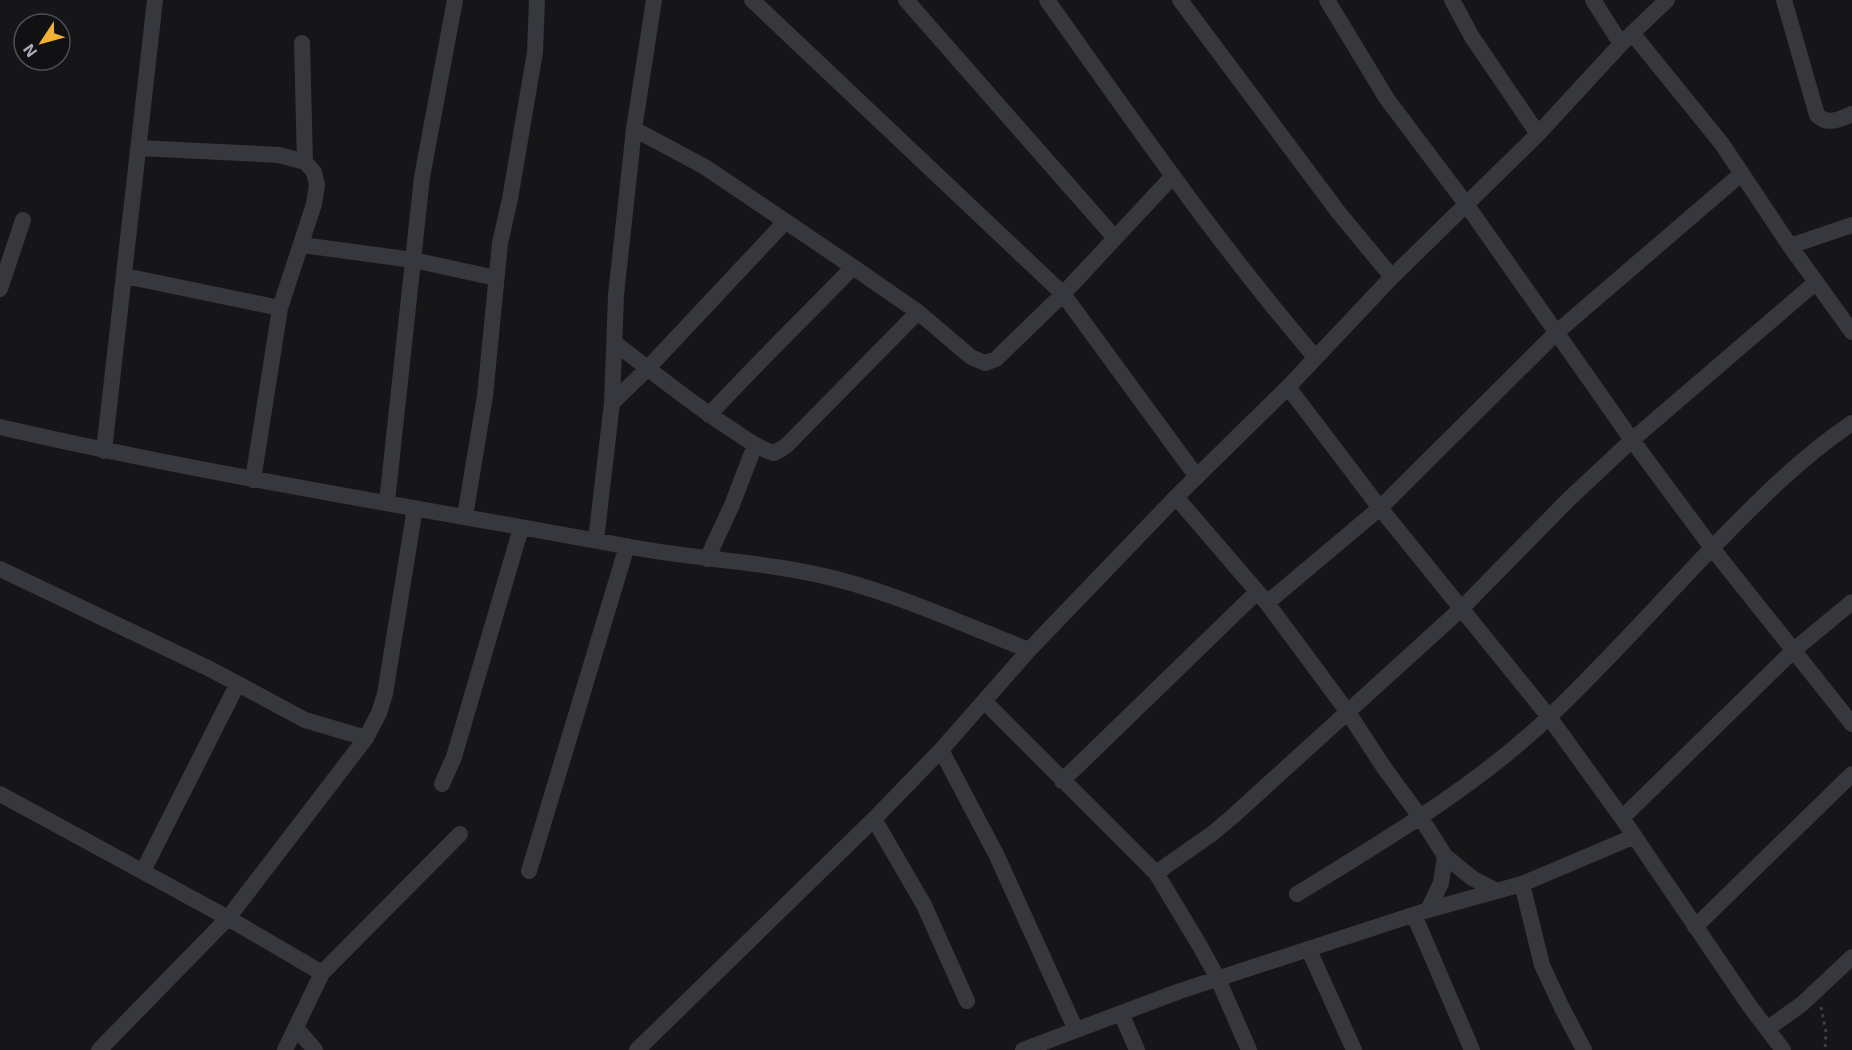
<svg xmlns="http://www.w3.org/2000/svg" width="1852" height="1050" viewBox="0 0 1852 1050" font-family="'Exo 2',sans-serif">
	<rect width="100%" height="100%" fill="#161618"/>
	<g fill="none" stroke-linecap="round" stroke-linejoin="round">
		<path stroke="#3d3f44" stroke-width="3" stroke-dasharray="3 4.5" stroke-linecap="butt" d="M1821,1007L1826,1032L1825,1050"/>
		<path stroke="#37383d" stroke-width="16" d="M752,0L1063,294L1197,477
			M906,0L1115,238
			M1047,0C1133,121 1218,244 1315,357
			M1180,0L1339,213L1392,277
			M1327,0L1387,99L1466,204L1632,440L1712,548L1852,724
			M1452,0L1472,37L1538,134
			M1593,0L1621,44
			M1784,0L1817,115C1828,126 1840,119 1852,114
			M1632,33L1722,144L1790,246L1852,332
			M302,43L305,162
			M634,129L705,167L853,267L918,312L971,357L985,363L996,359L1063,294L1172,177
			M139,148L279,155L305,162L314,172L317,185L314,204L280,308L253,480
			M302,245L413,260L496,278
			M1790,246L1852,225
			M125,276L280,308
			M0,289L23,220
			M615,343C654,373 692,404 734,431C746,439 759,449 774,453L786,446L918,312
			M1288,387L1380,508L1549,717L1622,818L1749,1005L1783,1050
			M612,403L648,368L785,222
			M709,415C756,364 805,317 853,267
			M0,427C209,475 420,508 631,547C700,560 773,562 840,580C905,597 967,626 1029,650
			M104,451L155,0
			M1176,497L1267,603L1347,711L1385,769L1421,818L1445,856L1441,883L1428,910
			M387,502L422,177L455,0
			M465,516L485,396L500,243L510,199L535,52L537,0
			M596,540L612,403L616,295L634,129L654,0
			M707,559L732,505L755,445
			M0,569L212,670L305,720L366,738
			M1267,603L1380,508L1557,332L1741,174
			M985,702L1156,873L1200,946L1218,979L1249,1050
			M941,750L996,854L1076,1030
			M1062,781L1257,592
			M442,784L454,757L521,528
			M0,794L228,918L322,973
			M1622,818L1794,650L1852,602
			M874,819L924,905L967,1001
			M1445,856L1472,878L1495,890
			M143,871L237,685
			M529,871L627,546
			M1156,873L1213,833L1232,817L1461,609L1568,500L1632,440L1815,283
			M1522,884L1542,965L1562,1008L1584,1050
			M1297,894C1385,840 1474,788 1549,717C1606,663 1659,603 1713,547C1757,502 1800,458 1852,423
			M1414,915L1472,1050
			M1695,927L1852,774
			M1309,950L1354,1050
			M1121,1013L1137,1050
			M297,1029L315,1050
			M1767,1029L1802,1004L1852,957
			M99,1050L228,918L366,738L379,713L385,694L415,508
			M285,1050L322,973L460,834
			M637,1050L874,819L941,750L1029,650L1176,497L1288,387L1392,277L1538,134L1621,44L1667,0
			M1023,1050L1180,991L1428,910L1522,884L1633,837"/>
	</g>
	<g transform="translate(42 42) rotate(234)"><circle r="28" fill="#111113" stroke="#4d4f55" stroke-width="1.5"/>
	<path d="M0-4.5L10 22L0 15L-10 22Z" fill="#f2b134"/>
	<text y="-9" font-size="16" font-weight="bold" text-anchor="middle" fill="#a8adb8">N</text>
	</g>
</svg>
